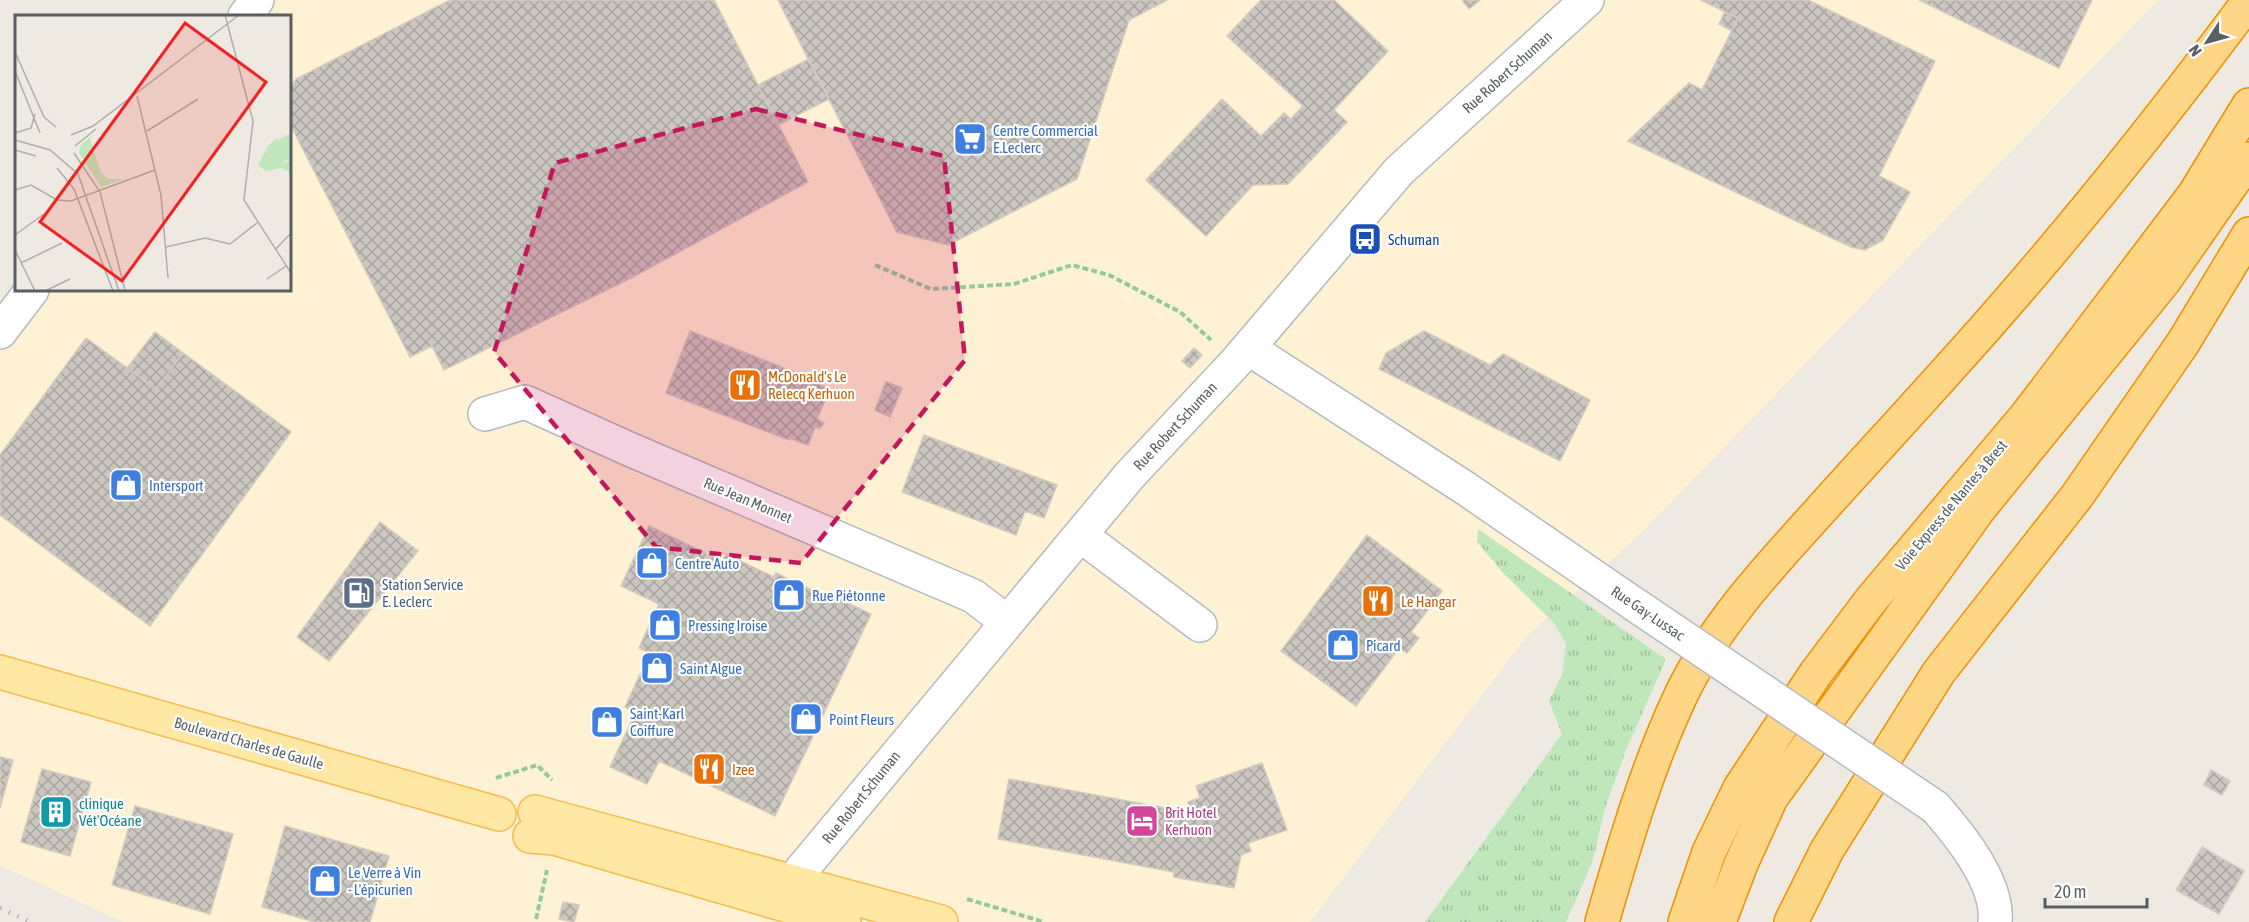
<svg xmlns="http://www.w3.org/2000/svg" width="2249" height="922" viewBox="0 0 2249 922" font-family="'Asap Condensed',sans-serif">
	<defs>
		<pattern id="grass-tufts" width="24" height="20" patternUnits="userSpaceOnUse" patternTransform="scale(1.5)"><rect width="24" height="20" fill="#bfe7bb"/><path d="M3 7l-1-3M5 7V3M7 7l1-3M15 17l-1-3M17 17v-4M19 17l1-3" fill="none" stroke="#9ebe9c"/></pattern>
		<pattern id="building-cross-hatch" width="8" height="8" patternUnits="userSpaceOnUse" patternTransform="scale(1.5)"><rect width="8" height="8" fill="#cbc7c0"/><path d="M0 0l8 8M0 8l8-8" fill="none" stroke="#a8a5a0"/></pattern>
	</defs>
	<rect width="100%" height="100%" fill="#eeeae1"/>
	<path fill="#fff1d4" d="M244,0H2158L1640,534L1525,638L1310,922H123L0,865V311L16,289L290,290V16H229Z"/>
	<path fill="url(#grass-tufts)" d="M1478,529L1666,659L1626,750L1605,808L1592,863L1566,922H1425L1562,734L1549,701L1562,675L1566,644L1554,623L1504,574L1477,542Z"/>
	<path fill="url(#building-cross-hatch)" stroke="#d3cbbf" stroke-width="1.5" d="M450,0H714L808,182L631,278L444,370L432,346L410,357L290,124V88L296,79Z
		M778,0H1167L1129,20L1077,179L948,245L897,232Z
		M1261,0H1334L1388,51L1334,110L1347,122L1288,184L1253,185L1206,236L1146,180L1222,99L1261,136L1284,113L1291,119L1303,106L1227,36Z
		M1462,0H1480L1469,9Z
		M1701,0H1808L1935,61L1879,176L1910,192L1883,240L1865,250L1851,247L1628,141L1689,83L1702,90L1738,18Z
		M1919,0H2092L2059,68Z
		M1725,12L1738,18L1732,31L1719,24Z
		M809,59L829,99L778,125L758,85Z
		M690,331L812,379L811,381L830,389L817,419L824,423L820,428L815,427L808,445L789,438V440L666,393Z
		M1424,331L1490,365L1503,354L1590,400L1560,461L1379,369L1386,353Z
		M155,332L183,353L156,389L127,368Z
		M86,338L156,389L183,353L291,432L150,626L0,515V455Z
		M1194,348L1202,355L1190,368L1182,361Z
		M886,382L902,388L890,417L875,410Z
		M924,435L1057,485L1044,518L1025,511L1016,535L902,492Z
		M380,522L418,551L329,661L297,637Z
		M649,526L722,561L726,554L774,577L776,573L823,595L825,592L871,614L775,816L659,761L647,784L610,767L636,712L625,707L650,653L639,648L659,604L621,586Z
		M1367,535L1442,591L1411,632L1419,638L1407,653L1399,648L1356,706L1281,651Z
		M0,757L13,760L0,808Z
		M1262,763L1287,830L1248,843L1251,851L1241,855L1234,888L1174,877V872L998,839L1009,779L1187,812L1190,811L1188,802L1200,798L1196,786Z
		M42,769L91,782L70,856L21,842Z
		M2211,770L2230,781L2222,795L2204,785Z
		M135,806L233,834L210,914L112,885Z
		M285,826L389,856L370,922H315L262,907Z
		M2202,847L2244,871L2219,914L2176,890Z
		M563,902L579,905L574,922L559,919Z"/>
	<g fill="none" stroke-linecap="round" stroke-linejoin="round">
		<defs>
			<path id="minor" d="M245,16L257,0
				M0,332L32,290
				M1248,348L1465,488L1634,604
				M485,414L525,402L629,449L973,596L1006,621
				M1080,535L1200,625
				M1935,807C1959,834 1999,883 1995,922
				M793,880L1130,475L1236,362L1399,171L1587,0"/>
			<path id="major" d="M0,672L499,814
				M535,812L941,922
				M530,836L554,838L844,922"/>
			<path id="highway" d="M1602,922C1624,846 1647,767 1681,695C1714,626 1767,569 1818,513C1860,466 1903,420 1945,373C2053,254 2153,130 2249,1
				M1685,922L1709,852L1740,788L1816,673L1871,600L2027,415L2194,195L2249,105
				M1719,922L1741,864L1771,798L1979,509L2164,281L2249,159
				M1791,922L1827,850L1939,672L2077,496L2183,343L2249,234"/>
		</defs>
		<use href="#minor" stroke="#b6babf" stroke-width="36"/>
		<use href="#major" stroke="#faba4d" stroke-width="36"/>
		<use href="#highway" stroke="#ee8f00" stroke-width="36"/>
		<path stroke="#94c99e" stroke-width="4" stroke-dasharray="6 3" stroke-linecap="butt" d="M875,265L931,289L1014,284L1072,265L1109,275L1180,312L1211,340
			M496,778L537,765L552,780
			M967,899L1044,922
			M536,919L547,870"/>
		<use href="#minor" stroke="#fff" stroke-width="33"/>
		<use href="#major" stroke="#ffe8a4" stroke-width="33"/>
		<use href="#highway" stroke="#ffd686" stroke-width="33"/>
		<path stroke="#b3b4b4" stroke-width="4.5" stroke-dasharray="1.5 8" stroke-linecap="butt" d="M0,908L30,922"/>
		<defs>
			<path id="minor-bridge" d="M1634,604L1935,807"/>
		</defs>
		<use href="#minor-bridge" stroke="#b6babf" stroke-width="36" stroke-linecap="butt"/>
		<use href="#minor-bridge" stroke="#fff" stroke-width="33"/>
	</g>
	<path fill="#c2185b" fill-opacity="0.2" stroke="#c2185b" stroke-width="4.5" stroke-dasharray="12 8" stroke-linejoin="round" d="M756,109L944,156L965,360L801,563L656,547L494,352L555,163Z"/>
	<defs>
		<symbol id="supermarket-square" viewBox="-11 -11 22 22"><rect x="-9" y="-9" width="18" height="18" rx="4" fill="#3f7fe0" stroke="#fff"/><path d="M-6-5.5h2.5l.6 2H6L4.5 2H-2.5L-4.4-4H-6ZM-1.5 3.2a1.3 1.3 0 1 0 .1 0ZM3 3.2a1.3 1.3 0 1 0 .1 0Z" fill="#fff"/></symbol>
		<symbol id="bus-square" viewBox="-11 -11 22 22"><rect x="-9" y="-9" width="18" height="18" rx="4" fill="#1a4fb4" stroke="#fff"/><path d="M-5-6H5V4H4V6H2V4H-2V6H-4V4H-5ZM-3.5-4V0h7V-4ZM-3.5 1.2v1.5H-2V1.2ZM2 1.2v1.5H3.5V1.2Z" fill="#fff"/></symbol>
		<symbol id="restaurant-square" viewBox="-11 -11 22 22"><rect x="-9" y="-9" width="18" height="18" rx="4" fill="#e8710a" stroke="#fff"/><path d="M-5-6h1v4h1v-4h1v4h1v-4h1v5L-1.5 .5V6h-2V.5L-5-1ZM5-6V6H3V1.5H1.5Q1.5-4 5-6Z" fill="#fff"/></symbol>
		<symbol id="shop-square" viewBox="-11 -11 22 22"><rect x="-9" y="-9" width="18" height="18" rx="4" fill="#3f7fe0" stroke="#fff"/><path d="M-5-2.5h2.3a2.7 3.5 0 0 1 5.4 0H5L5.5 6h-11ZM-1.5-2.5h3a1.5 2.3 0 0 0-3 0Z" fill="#fff"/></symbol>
		<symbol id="fuel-square" viewBox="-11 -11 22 22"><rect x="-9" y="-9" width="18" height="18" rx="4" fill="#5c6f8a" stroke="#fff"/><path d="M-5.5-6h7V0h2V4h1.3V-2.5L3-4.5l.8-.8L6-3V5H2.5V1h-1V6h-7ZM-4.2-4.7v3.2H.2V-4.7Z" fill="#fff"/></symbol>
		<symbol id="building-square" viewBox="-11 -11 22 22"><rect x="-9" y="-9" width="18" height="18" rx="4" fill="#0f9aa8" stroke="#fff"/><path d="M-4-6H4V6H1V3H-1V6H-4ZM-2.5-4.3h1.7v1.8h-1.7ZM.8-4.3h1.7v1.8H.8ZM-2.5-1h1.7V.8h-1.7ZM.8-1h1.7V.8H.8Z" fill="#fff"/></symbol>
		<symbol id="hotel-square" viewBox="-11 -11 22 22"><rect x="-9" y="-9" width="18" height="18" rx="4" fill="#d1479c" stroke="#fff"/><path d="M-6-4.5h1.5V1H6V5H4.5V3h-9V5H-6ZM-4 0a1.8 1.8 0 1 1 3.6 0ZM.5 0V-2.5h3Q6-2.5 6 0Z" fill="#fff"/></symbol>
	</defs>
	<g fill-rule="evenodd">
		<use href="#supermarket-square" x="951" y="120" width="38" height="38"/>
		<use href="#bus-square" x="1346" y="220" width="38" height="38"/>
		<use href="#restaurant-square" x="726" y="366" width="38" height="38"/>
		<use href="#shop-square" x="107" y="466" width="38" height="38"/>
		<use href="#shop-square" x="633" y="544" width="38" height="38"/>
		<use href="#fuel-square" x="340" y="574" width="38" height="38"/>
		<use href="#shop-square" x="770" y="576" width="38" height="38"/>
		<use href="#restaurant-square" x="1359" y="582" width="38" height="38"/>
		<use href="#shop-square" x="646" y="606" width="38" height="38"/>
		<use href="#shop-square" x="1324" y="626" width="38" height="38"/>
		<use href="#shop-square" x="638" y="649" width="38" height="38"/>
		<use href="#shop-square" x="787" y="700" width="38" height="38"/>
		<use href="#shop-square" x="588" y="703" width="38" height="38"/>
		<use href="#restaurant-square" x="690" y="750" width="38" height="38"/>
		<use href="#building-square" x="37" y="793" width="38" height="38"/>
		<use href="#hotel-square" x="1123" y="802" width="38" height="38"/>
		<use href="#shop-square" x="306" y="862" width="38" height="38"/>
	</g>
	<g text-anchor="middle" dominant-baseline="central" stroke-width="4.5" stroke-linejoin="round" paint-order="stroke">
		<g font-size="15" fill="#595f63" stroke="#fff">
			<text transform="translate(1507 72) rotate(-42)">Rue Robert Schuman</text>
			<text transform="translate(1175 426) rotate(-47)">Rue Robert Schuman</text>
			<text transform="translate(748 500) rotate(23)">Rue Jean Monnet</text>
			<text transform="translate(1951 505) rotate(-50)">Voie Express de Nantes à Brest</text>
			<text transform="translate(1648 613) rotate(34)">Rue Gay-Lussac</text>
			<text transform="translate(249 743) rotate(16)">Boulevard Charles de Gaulle</text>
			<text transform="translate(861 797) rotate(-51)">Rue Robert Schuman</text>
		</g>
		<g font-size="15" fill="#366cbe" stroke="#fff" text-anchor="start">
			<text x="993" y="130">Centre Commercial<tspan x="993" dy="17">E.Leclerc</tspan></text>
			<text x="149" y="485">Intersport</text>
			<text x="675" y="563">Centre Auto</text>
			<text x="812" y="595">Rue Piétonne</text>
			<text x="688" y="625">Pressing Iroise</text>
			<text x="1366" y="645">Picard</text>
			<text x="680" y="668">Saint Algue</text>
			<text x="630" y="713">Saint-Karl<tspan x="630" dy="17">Coiffure</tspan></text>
			<text x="829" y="719">Point Fleurs</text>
			<text x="348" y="872">Le Verre à Vin<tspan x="348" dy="17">- L'épicurien</tspan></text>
		</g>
		<g font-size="15" fill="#164399" stroke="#fff" text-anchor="start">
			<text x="1388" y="239">Schuman</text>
		</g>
		<g font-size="15" fill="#c56008" stroke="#fff" text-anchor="start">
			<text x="768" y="376">McDonald's Le<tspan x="768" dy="17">Relecq Kerhuon</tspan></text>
			<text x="1401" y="601">Le Hangar</text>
			<text x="732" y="769">Izee</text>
		</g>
		<g font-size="15" fill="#4e5e75" stroke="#fff" text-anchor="start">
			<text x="382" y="584">Station Service<tspan x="382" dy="17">E. Leclerc</tspan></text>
		</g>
		<g font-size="15" fill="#0d838f" stroke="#fff" text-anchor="start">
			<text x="79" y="803">clinique<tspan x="79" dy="17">Vét'Océane</tspan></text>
		</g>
		<g font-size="15" fill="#b23c85" stroke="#fff" text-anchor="start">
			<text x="1165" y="812">Brit Hotel<tspan x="1165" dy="17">Kerhuon</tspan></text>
		</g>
	</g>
	<g transform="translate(15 15)">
		<rect width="276" height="276" fill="#eeeae1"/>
		<path d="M79,119L75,124L86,158L94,164H109L86,172L64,138L66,130Z" fill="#bfe7bb"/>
		<path d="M276,116L262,124L269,149L276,144V158L266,153L251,156L243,150L253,131L261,124Z" fill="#bfe7bb"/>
		<path d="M276,118V144L257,149L252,144L253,132Z" fill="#bfe7bb"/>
		<path fill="none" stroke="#aeaeab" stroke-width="1.5" d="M210,0L238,106L229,185L276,258M0,37L29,102L41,112M0,56L25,118M122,81L146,180L153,263M132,116L183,84M0,118L16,113L20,99M56,120L78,111L224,0M0,125L35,135L63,159L104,276M60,131L81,114M0,135L21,141M59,138L85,177L110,275M42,153L59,174L98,276M0,175L16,170L42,185L56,186L140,155M0,220L29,199M151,232L190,223L215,229L242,208M0,235L20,276M260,235L275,219M6,248L47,228M252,264L271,251M30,276L55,264"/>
		<path fill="#f42123" fill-opacity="0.15" stroke="#f42123" stroke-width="3" d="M170,8L251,67L107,266L25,207Z"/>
		<rect width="276" height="276" fill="none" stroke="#595f63" stroke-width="3"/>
	</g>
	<g transform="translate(2207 42) rotate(234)" stroke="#ffffff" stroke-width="4.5" paint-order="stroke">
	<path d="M0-4.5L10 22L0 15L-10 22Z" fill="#595f63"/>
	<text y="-9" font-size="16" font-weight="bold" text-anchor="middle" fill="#595f63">N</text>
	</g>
	<path d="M2045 898v9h102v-9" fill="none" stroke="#595f63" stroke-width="3"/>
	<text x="2054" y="898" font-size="18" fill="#595f63" stroke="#ffffff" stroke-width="4.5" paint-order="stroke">20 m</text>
</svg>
